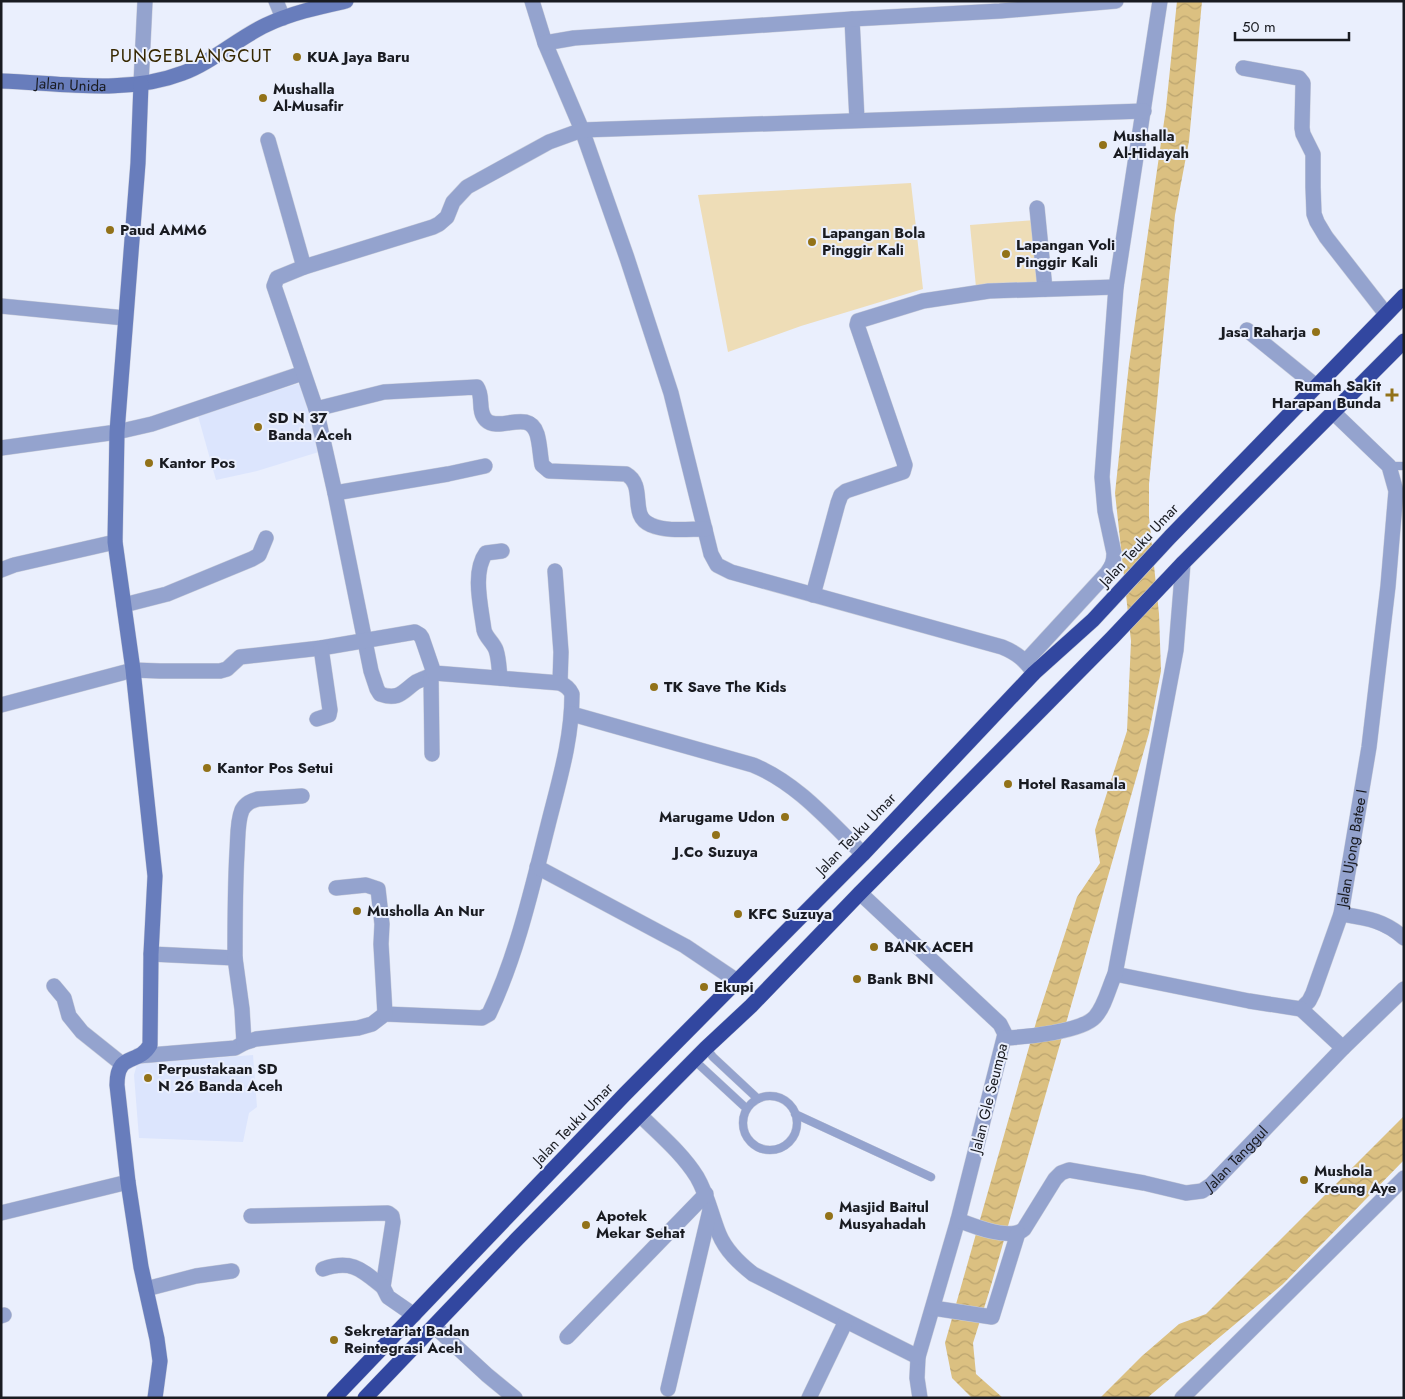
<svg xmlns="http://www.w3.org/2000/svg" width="1405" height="1399" viewBox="0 0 1405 1399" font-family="Jost,sans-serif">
	<defs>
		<pattern id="water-waves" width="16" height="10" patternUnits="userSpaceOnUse" patternTransform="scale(1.25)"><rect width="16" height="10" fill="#dbc081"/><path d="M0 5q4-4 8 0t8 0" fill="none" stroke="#bba46f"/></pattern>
	</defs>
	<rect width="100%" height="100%" fill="#eaeffd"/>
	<path fill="#dce5fd" d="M303,382L322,451L257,471L216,480L198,416Z
		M253,1055L257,1107L249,1113L243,1142L139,1138L134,1075L137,1064Z"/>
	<path fill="#eeddb7" d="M911,183L923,289L801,326L728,352L698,195Z
		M1035,220L1043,282L976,287L970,225Z"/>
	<path fill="url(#water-waves)" d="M1177,1H1202L1189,141L1175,215L1149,484V517L1159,614L1161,671L1149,733L990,1289L973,1343L976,1374L1003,1398H972L952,1378L945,1343L1037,1019L1077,897L1100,863L1095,830L1127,731L1131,641L1115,493L1129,364L1166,108Z
		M1404,1116V1160L1283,1284L1147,1398H1100L1142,1356L1179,1324L1206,1314Z"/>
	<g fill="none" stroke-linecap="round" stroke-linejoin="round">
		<defs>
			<path id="lane" d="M1389,466H1404
				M706,1048L713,1057L758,1099
				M694,1060L747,1109
				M743 1123a27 27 0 1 1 54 0a27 27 0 1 1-54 0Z
				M795,1114L931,1177"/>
			<g id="street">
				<path d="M276,1L283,18"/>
				<path d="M532,1L545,43L582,130L627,258L671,393L711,554L717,565L731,572L1002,647C1017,653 1025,660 1034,673"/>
				<path d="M852,19L857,120"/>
				<path d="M545,43L574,38L852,19L1000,11L1116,1"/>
				<path d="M1243,68L1299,78L1303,83L1302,128L1303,134L1313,154V187L1314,214L1317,222L1326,237L1386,314"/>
				<path d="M141,84L145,1"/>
				<path d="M268,140L304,267"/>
				<path d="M1037,208L1045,289"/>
				<path d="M1,306L125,318"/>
				<path d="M1247,330L1316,386"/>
				<path d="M316,409L384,392L477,387C484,397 477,411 486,420C499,433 529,408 537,434C540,444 540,455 542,465L549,471L626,474C647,486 628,516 651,525C667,532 688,529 705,529"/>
				<path d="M1,448L117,432L152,424L303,373"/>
				<path d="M335,493L448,474L485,466"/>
				<path d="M1,570L14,565L115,542"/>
				<path d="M555,571L561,652L560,683"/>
				<path d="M813,595L838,503L841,495L846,491L903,472L905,465L857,325L858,321L923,301L989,291L1116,287"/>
				<path d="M124,605L167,594L252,559L259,555L266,538"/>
				<path d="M1026,661L1107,573C1112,566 1114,562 1114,553L1105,511L1102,477L1116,287L1160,1"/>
				<path d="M434,673C429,677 422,679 416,682C403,691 399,701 380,694L377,689L371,671L335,493L316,409L274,286L277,278L304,267L433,227L439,224L447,217L453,202L467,187L549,142L582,130L1144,111"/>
				<path d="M431,676L432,754"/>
				<path d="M500,678C499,669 499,659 496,650C493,642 486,638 484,630C481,607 472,572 486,553L502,551"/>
				<path d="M1,705L133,670L160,671H220L227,669L240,657L321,648L415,632L420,635L422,638L434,673L560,683C566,686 569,688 572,694C572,740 559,781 548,825C532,888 517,955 489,1014L482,1018L385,1014L372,1024L358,1028L256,1039L244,1043L235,1048L138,1056"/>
				<path d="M572,714L753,765C797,783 829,821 863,854"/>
				<path d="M317,719L329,715L330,710L321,648"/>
				<path d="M537,867L685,946L737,981"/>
				<path d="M336,888L366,885L378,889L382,924L381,944L385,1014"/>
				<path d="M860,893L1000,1024L1005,1034L958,1220L918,1357L917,1378L920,1398"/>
				<path d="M1341,914C1366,918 1384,920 1404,938"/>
				<path d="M151,954L235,958C235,922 235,887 237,852C238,839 237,822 242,810C246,803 251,801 258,799L302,796"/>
				<path d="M235,958L242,1009L244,1043"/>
				<path id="s1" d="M1115,974L1249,1001L1301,1009L1309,1001L1313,993L1341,914L1369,747L1388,586L1396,491L1389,466L1334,413"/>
				<path d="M54,986L64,998L69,1016L82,1032L122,1064"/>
				<path d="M1301,1009L1343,1048"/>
				<path d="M1005,1038C1026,1037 1081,1032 1095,1017C1105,1006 1109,987 1115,974L1176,650L1183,563"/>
				<path d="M640,1115C660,1135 682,1153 697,1177C708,1196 711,1214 719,1234C726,1251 739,1263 753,1274L918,1357"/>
				<path d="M1,1213L128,1182"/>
				<path d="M251,1216L388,1213L392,1216L393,1222L383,1287L388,1297L414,1315"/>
				<path id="s2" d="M958,1220C973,1226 1011,1241 1024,1229L1055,1179L1061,1173L1069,1170L1144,1183L1186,1193L1202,1191L1211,1185L1343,1048L1404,989"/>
				<path d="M323,1269C352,1259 362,1270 383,1287"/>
				<path d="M146,1289L196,1276L232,1271"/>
				<path d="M933,1308L992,1317L1018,1233"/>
				<path d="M1,1316L4,1315"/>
				<path d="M434,1326L487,1375L515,1398"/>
				<path d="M567,1337L706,1194"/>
				<path d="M668,1389L710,1210"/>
				<path d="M809,1398L846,1321"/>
				<path d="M1182,1398L1404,1178"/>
			</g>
			<g id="secondary">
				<path id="s3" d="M1,81C61,83 126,95 183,73C211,63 238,38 266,25C291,13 319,7 346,1"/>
				<path d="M141,84L138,163L117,432L115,542L133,670L155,876L151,954L150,1045C138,1066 117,1051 117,1085L128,1182L141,1267L157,1339L160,1361L155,1398"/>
			</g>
			<path id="highway" d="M334,1398L625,1094L863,854L1034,673L1093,620L1170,537L1404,296
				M365,1398L517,1239L706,1048L751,1006L860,893L1112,638L1183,563L1404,341"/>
		</defs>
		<use href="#lane" stroke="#c9cdda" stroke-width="9"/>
		<use href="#street" stroke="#c9cdda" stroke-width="16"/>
		<use href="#secondary" stroke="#c9cdda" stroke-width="16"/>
		<use href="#highway" stroke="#c9cdda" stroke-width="16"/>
		<use href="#lane" stroke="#94a3ce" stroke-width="8"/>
		<use href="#street" stroke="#94a3ce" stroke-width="15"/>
		<use href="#secondary" stroke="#687dbc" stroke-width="15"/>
		<use href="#highway" stroke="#3247a0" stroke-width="15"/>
	</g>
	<g fill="#927219" stroke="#eaeffd" stroke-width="2">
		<circle cx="297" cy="57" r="5"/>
		<circle cx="263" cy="98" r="5"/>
		<circle cx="1103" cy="145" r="5"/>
		<circle cx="110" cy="230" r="5"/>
		<circle cx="812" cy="242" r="5"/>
		<circle cx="1006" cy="254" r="5"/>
		<circle cx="1316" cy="332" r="5"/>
		<path d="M1389.5 387.5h5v5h5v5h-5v5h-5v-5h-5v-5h5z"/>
		<circle cx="258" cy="427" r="5"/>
		<circle cx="149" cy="463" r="5"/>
		<circle cx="654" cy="687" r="5"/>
		<circle cx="207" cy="768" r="5"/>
		<circle cx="1008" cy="784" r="5"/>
		<circle cx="785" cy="817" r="5"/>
		<circle cx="716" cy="835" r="5"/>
		<circle cx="357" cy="911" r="5"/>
		<circle cx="738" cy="914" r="5"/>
		<circle cx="874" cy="947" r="5"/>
		<circle cx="857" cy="979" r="5"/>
		<circle cx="704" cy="987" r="5"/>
		<circle cx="148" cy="1078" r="5"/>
		<circle cx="1304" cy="1180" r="5"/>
		<circle cx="829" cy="1216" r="5"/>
		<circle cx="586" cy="1225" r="5"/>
		<circle cx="334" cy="1340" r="5"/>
	</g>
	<g text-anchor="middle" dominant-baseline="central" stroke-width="4" stroke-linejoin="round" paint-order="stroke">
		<g font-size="15" font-weight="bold" fill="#191b21" stroke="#eaeffd" text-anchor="start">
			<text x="307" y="57">KUA Jaya Baru</text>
			<text x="273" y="89">Mushalla<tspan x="273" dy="17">Al-Musafir</tspan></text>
			<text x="1113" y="136">Mushalla<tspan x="1113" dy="17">Al-Hidayah</tspan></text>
			<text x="120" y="230">Paud AMM6</text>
			<text x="822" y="233">Lapangan Bola<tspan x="822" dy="17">Pinggir Kali</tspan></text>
			<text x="1016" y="245">Lapangan Voli<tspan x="1016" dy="17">Pinggir Kali</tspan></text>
			<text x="1306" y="332" text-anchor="end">Jasa Raharja</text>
			<text x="1381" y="386" text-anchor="end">Rumah Sakit<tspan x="1381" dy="17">Harapan Bunda</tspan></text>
			<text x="268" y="418">SD N 37<tspan x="268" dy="17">Banda Aceh</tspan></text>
			<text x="159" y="463">Kantor Pos</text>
			<text x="664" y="687">TK Save The Kids</text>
			<text x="217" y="768">Kantor Pos Setui</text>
			<text x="1018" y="784">Hotel Rasamala</text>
			<text x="775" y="817" text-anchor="end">Marugame Udon</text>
			<text x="716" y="852" text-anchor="middle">J.Co Suzuya</text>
			<text x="367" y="911">Musholla An Nur</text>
			<text x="748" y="914">KFC Suzuya</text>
			<text x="884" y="947">BANK ACEH</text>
			<text x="867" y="979">Bank BNI</text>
			<text x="714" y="987">Ekupi</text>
			<text x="158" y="1069">Perpustakaan SD<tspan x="158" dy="17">N 26 Banda Aceh</tspan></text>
			<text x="1314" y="1171">Mushola<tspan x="1314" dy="17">Kreung Aye</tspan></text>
			<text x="839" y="1207">Masjid Baitul<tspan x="839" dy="17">Musyahadah</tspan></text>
			<text x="596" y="1216">Apotek<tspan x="596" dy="17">Mekar Sehat</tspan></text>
			<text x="344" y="1331">Sekretariat Badan<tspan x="344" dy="17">Reintegrasi Aceh</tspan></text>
		</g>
		<g font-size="15" fill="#191b21" stroke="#eaeffd">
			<text stroke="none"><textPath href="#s3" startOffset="70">Jalan Unida</textPath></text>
			<text transform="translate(1139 545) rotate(-47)">Jalan Teuku Umar</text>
			<text transform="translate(856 834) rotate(-46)">Jalan Teuku Umar</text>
			<text stroke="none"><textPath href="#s1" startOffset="360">Jalan Ujong Batee I</textPath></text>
			<text transform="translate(989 1098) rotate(-76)">Jalan Gle Seumpa</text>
			<text transform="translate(573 1124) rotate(-46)">Jalan Teuku Umar</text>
			<text stroke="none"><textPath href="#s2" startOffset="328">Jalan Tanggul</textPath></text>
		</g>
		<g font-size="18" letter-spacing="1" fill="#372800" stroke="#eaeffd">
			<text x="191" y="56">PUNGEBLANGCUT</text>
		</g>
	</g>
	<rect width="1405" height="1399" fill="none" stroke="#191b21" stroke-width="5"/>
	<path d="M1235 32v8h114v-8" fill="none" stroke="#191b21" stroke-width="2.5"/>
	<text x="1242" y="32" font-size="15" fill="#191b21" stroke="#eaeffd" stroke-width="4" paint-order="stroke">50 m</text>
</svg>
